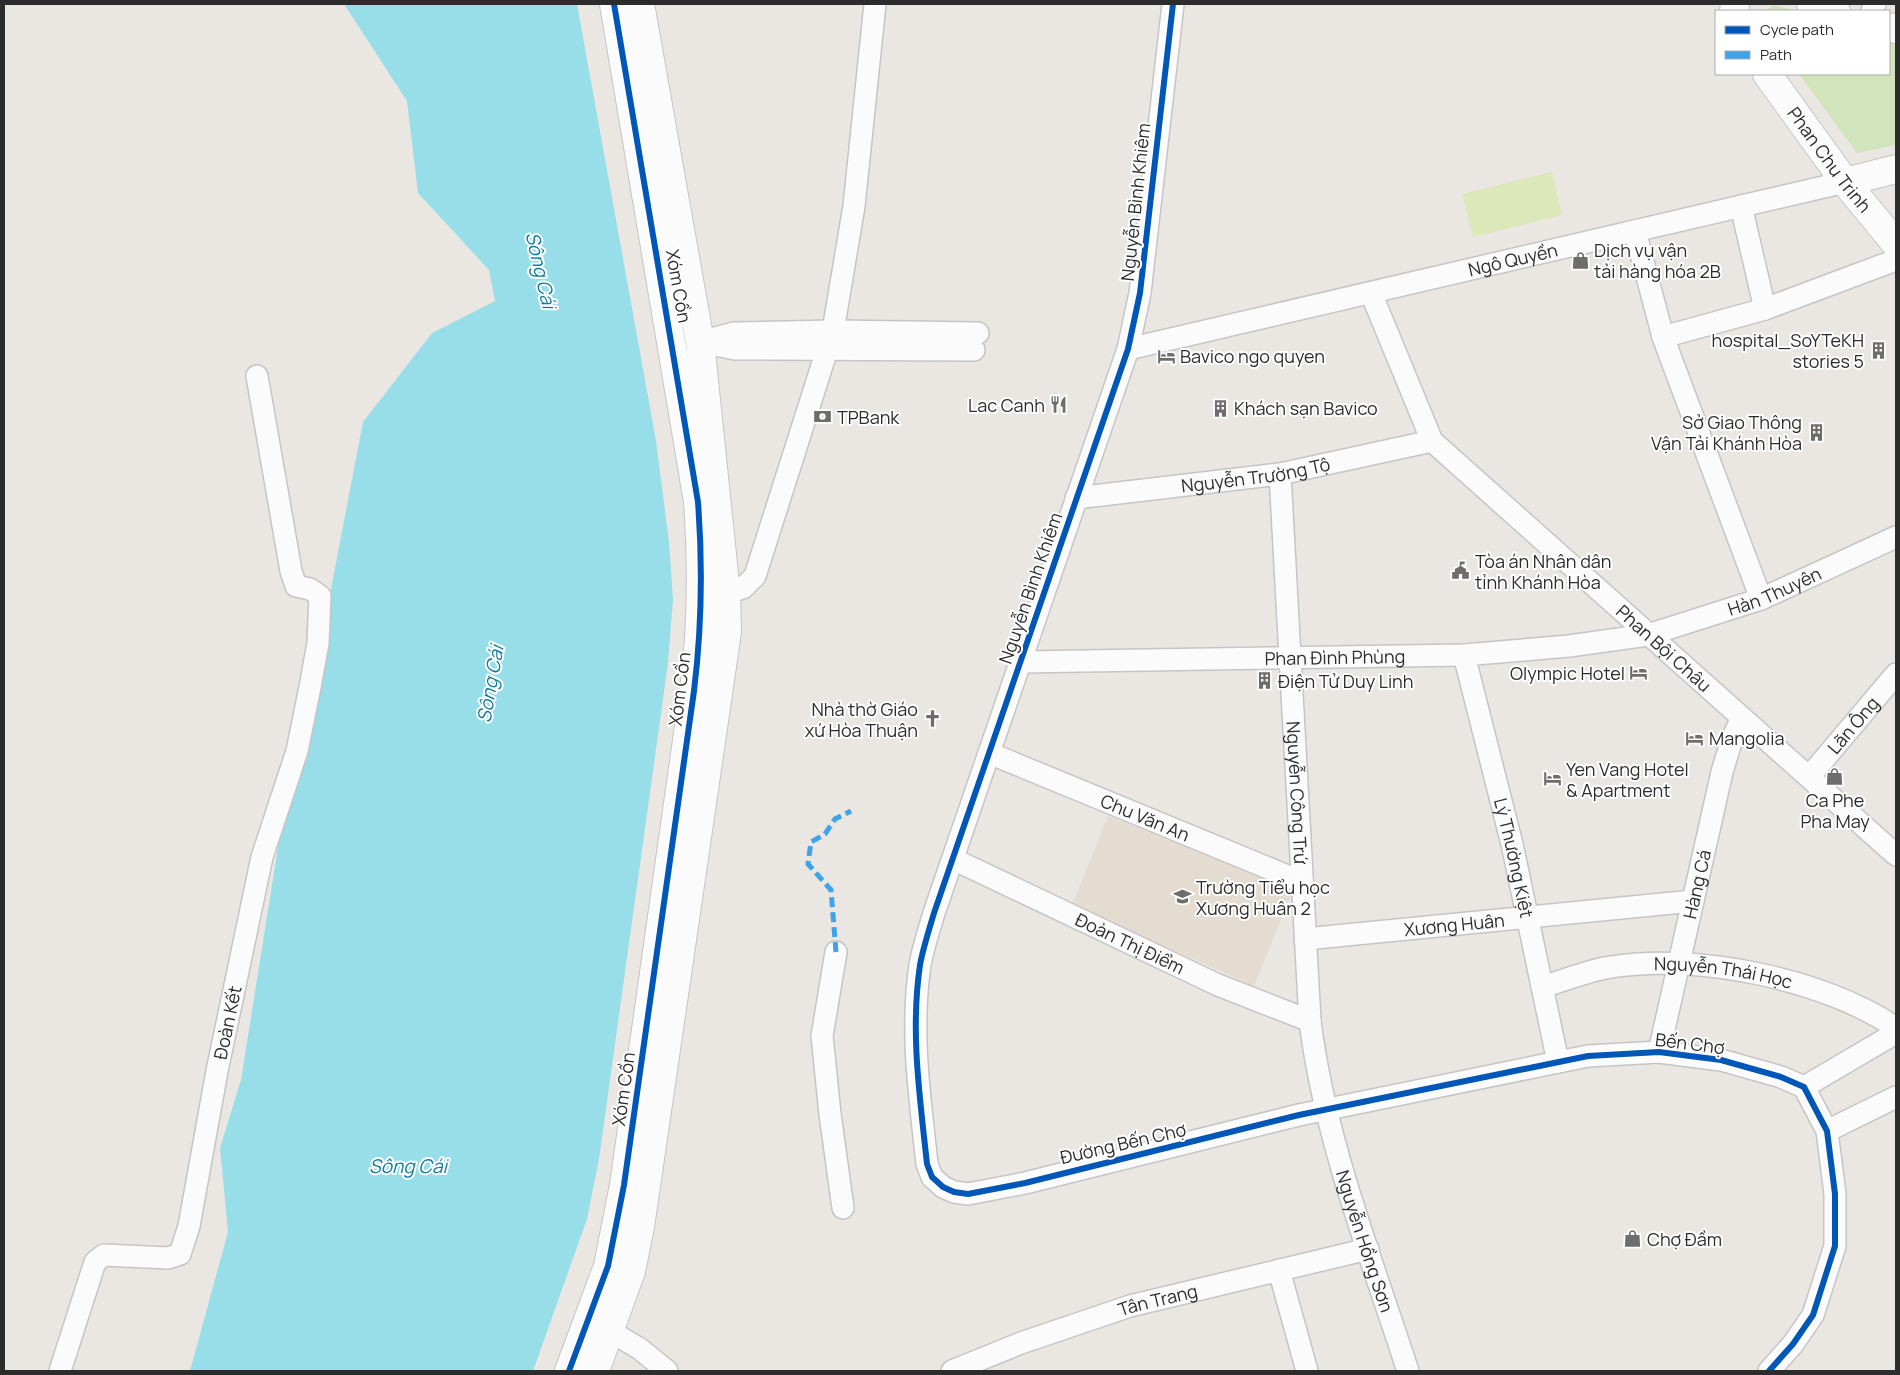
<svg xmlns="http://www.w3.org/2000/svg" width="1900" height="1375" viewBox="0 0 1900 1375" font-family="Manrope,sans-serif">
	<rect width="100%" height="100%" fill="#eae6e2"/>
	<path fill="#e4dcd1" d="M1108,816L1293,890L1254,986L1072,905Z"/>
	<path fill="#d1e4bc" d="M1774,5L1798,11H1765Z
		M1889,37L1896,39V145L1857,153L1799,74H1889Z"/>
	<path fill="#dce8ba" d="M1552,172L1562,215L1473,237L1462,194Z"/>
	<path fill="#98dee9" d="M344,4H577L656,441L669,542L673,599L668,663L599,1159L587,1219L533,1371H190L228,1232L220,1148L241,1080L280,835L312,688L363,422L432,333L495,301L489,270L418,193L407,101Z"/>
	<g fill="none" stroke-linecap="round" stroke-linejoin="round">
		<defs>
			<g id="street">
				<path d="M1173,4L1140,293L1128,349L934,913C929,930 923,948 920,965C910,1032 920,1098 927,1164L932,1177L943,1187L954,1192L968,1194L1025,1183L1299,1115L1588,1056L1659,1052L1721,1060L1781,1077L1804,1087L1827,1131L1835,1194V1246L1813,1315L1793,1344L1769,1371"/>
				<path d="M1872,11L1875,4"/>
				<path d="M1741,206L1765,309"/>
				<path d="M1635,231L1663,337"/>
				<path id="s1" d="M1371,293L1432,441L1896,855"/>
				<path d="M700,342L734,333L833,331L978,333"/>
				<path d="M705,343L735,349L974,350"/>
				<path id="s2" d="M1128,349L1845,182"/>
				<path id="s3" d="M1280,474L1310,1021C1325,1141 1371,1257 1408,1371"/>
				<path id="s4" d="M1076,498L1280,474L1432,441"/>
				<path d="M726,593L743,588L755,576L833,331L854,206L875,4"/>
				<path d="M1761,599L1663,337L1765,309L1896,260"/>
				<path id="s5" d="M1464,655L1512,844L1558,1062"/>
				<path id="s6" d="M1021,662L1464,655L1569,646L1648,635L1761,599L1896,537"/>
				<path id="s7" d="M989,753L1302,882"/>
				<path id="s8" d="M1809,777L1896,674"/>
				<path id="s9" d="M953,859L1218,985L1310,1021"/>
				<path id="s10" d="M1305,939L1693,901"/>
				<path d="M836,952L822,1036L830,1114L843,1208"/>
				<path id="s11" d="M1542,987C1564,981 1588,970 1611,967C1696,953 1825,979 1896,1028"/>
				<path id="s12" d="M1659,1052L1722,772L1732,739L1742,718"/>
				<path d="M1804,1087L1896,1033"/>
				<path d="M1827,1131L1896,1097"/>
				<path d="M1279,1270L1307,1371"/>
				<path d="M610,1331L640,1349L667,1371"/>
				<path id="s13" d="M60,1371L95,1262L104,1255L168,1258L180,1254L189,1226L217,1071L262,857L297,751L310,687L318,643L320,596L310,589L296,586L291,571L257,376"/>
				<path id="s14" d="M952,1371L1021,1343L1130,1306L1368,1249"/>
			</g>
			<g id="secondary">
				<path d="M1811,4L1836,11"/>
				<path d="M1734,11L1735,4"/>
				<path d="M1889,27L1896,29"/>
				<path id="s15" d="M1767,74L1845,182L1896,244"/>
				<path d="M1845,182L1896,169"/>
				<path d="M569,1371L608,1266L624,1185L694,691C702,626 703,568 698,502L614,4"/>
				<path d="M595,1371L631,1271L640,1227L727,632L726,593L700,342L640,4"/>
			</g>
		</defs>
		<use href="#street" stroke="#c6c5c5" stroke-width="24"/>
		<use href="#secondary" stroke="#c6c5c5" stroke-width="30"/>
		<use href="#street" stroke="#fcfbfb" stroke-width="21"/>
		<use href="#secondary" stroke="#fcfbfb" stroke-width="28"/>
		<path stroke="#3ea3eb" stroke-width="5" stroke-dasharray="10 5" stroke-linecap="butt" d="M836,952L831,890L808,864L811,842L825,834L835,819L851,811"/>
		<defs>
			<path id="cycleway" d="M1173,4L1140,293L1128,349L934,913C929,930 923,948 920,965C910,1032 920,1098 927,1164L932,1177L943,1187L954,1192L968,1194L1025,1183L1299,1115L1588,1056L1659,1052L1721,1060L1781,1077L1804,1087L1827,1131L1835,1194V1246L1813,1315L1793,1344L1769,1371
				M569,1371L608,1266L624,1185L694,691C702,626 703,568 698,502L614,4"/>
		</defs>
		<use href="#cycleway" stroke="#fff" stroke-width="9"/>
		<use href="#cycleway" stroke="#0057b8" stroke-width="6"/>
	</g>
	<defs>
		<symbol id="shop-bare" viewBox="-9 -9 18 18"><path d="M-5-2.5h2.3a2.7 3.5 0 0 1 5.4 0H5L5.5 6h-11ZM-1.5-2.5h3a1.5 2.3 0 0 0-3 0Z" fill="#6e6d6c" stroke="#fff" stroke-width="2.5" paint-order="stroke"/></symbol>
		<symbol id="building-bare" viewBox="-9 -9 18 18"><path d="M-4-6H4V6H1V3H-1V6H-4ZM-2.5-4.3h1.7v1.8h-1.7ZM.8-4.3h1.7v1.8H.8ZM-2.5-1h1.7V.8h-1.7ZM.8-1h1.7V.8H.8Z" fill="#6e6d6c" stroke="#fff" stroke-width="2.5" paint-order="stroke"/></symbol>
		<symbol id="hotel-bare" viewBox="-9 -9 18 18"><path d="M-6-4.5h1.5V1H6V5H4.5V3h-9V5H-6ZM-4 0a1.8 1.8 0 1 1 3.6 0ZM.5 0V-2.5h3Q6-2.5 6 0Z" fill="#6e6d6c" stroke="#fff" stroke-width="2.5" paint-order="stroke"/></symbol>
		<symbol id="restaurant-bare" viewBox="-9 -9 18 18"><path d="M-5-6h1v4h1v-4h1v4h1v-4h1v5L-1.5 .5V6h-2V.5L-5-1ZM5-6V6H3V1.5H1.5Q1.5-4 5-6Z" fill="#6e6d6c" stroke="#fff" stroke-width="2.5" paint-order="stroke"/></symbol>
		<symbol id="bank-bare" viewBox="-9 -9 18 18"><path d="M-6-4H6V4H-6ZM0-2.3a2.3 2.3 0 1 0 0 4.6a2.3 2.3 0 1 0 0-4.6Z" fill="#6e6d6c" stroke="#fff" stroke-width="2.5" paint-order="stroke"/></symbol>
		<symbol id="civic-bare" viewBox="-9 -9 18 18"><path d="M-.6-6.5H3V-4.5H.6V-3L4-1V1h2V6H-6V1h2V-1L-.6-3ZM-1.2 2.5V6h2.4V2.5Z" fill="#6e6d6c" stroke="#fff" stroke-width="2.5" paint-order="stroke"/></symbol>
		<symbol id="church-bare" viewBox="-9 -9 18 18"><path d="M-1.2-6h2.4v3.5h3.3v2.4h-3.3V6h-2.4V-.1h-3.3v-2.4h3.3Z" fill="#6e6d6c" stroke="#fff" stroke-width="2.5" paint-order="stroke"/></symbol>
		<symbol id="school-bare" viewBox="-9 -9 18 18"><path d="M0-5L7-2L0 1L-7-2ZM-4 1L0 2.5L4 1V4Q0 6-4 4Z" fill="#6e6d6c" stroke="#fff" stroke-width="2.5" paint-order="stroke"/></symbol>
	</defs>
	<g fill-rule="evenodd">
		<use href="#shop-bare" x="1568" y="248" width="25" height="25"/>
		<use href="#building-bare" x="1866" y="338" width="25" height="25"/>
		<use href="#hotel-bare" x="1154" y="344" width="25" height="25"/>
		<use href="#restaurant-bare" x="1046" y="392" width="25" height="25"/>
		<use href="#building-bare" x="1208" y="396" width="25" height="25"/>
		<use href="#bank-bare" x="810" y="404" width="25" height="25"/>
		<use href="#building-bare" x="1804" y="420" width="25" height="25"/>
		<use href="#civic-bare" x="1448" y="558" width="25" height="25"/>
		<use href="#hotel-bare" x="1626" y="660" width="25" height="25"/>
		<use href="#building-bare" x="1252" y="668" width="25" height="25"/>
		<use href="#church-bare" x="920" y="706" width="25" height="25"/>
		<use href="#hotel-bare" x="1682" y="726" width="25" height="25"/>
		<use href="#shop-bare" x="1822" y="764" width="25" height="25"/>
		<use href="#hotel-bare" x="1540" y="766" width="25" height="25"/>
		<use href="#school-bare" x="1170" y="884" width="25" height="25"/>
		<use href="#shop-bare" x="1620" y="1226" width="25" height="25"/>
	</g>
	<g text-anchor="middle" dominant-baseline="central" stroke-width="4" stroke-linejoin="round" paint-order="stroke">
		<g font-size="18" fill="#2c2c2c" stroke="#fff">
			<text stroke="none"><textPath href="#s15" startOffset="106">Phan Chu Trinh</textPath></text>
			<text transform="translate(1135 202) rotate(-84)">Nguyễn Bình Khiêm</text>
			<text stroke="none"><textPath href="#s2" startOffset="395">Ngô Quyền</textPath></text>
			<text transform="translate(679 286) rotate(80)">Xóm Cồn</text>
			<text stroke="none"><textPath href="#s4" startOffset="181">Nguyễn Trường Tộ</textPath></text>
			<text transform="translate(1030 588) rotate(-71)">Nguyễn Bình Khiêm</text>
			<text stroke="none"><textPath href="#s6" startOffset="762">Hàn Thuyên</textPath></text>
			<text stroke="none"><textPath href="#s1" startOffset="471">Phan Bội Châu</textPath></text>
			<text stroke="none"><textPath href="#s6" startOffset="314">Phan Đình Phùng</textPath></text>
			<text transform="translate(679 689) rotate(-83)">Xóm Cồn</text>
			<text stroke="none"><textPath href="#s8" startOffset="68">Lãn Ông</textPath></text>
			<text stroke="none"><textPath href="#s3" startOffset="319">Nguyễn Công Trứ</textPath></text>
			<text stroke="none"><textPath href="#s7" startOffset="169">Chu Văn An</textPath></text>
			<text stroke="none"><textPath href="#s5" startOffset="209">Lý Thường Kiệt</textPath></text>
			<text stroke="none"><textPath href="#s12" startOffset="172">Hàng Cá</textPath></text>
			<text stroke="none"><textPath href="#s10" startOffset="150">Xương Huân</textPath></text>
			<text stroke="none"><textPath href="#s9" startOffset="196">Đoàn Thị Điểm</textPath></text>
			<text stroke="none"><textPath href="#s11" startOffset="185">Nguyễn Thái Học</textPath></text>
			<text stroke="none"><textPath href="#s13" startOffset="439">Đoàn Kết</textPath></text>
			<text transform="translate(1690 1043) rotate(7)">Bến Chợ</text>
			<text transform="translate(623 1089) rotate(-82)">Xóm Cồn</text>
			<text transform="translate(1123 1143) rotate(-13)">Đường Bến Chợ</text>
			<text stroke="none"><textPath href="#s3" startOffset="775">Nguyễn Hồng Sơn</textPath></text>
			<text stroke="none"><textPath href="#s14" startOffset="218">Tân Trang</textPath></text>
		</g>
		<g font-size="18" fill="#2c2c2c" stroke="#fff" text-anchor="start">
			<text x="1594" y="250">Dịch vụ vận<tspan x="1594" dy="21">tải hàng hóa 2B</tspan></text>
			<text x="1864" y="340" text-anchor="end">hospital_SoYTeKH<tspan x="1864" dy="21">stories 5</tspan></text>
			<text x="1180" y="356">Bavico ngo quyen</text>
			<text x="1045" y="405" text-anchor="end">Lac Canh</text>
			<text x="1234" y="408">Khách sạn Bavico</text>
			<text x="837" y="417">TPBank</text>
			<text x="1802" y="422" text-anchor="end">Sở Giao Thông<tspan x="1802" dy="21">Vận Tải Khánh Hòa</tspan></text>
			<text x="1475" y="561">Tòa án Nhân dân<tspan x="1475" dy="21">tỉnh Khánh Hòa</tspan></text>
			<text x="1625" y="673" text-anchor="end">Olympic Hotel</text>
			<text x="1278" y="681">Điện Tử Duy Linh</text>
			<text x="918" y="709" text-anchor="end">Nhà thờ Giáo<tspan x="918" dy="21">xứ Hòa Thuận</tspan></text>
			<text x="1709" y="738">Mangolia</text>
			<text x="1566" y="769">Yen Vang Hotel<tspan x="1566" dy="21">&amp; Apartment</tspan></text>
			<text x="1835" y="800" text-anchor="middle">Ca Phe<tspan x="1835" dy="21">Pha May</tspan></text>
			<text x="1196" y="887">Trường Tiểu học<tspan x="1196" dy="21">Xương Huân 2</tspan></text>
			<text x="1647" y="1239">Chợ Đầm</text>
		</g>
		<g font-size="19" font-style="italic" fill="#117d9c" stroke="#fff">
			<text transform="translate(541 270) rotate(77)">Sông Cái</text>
			<text transform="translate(490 684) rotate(-80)">Sông Cái</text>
			<text x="408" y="1166">Sông Cái</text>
		</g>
	</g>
	<rect width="1900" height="1375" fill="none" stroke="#2c2c2c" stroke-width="10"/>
	<rect x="1715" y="10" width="175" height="65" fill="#ffffff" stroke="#ababab"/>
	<rect x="1725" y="26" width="25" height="8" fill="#0057b8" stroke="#ababab"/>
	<text x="1760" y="35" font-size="15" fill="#2c2c2c">Cycle path</text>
	<rect x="1725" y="51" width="25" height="8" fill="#3ea3eb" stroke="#ababab"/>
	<text x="1760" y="60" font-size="15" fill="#2c2c2c">Path</text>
</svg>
